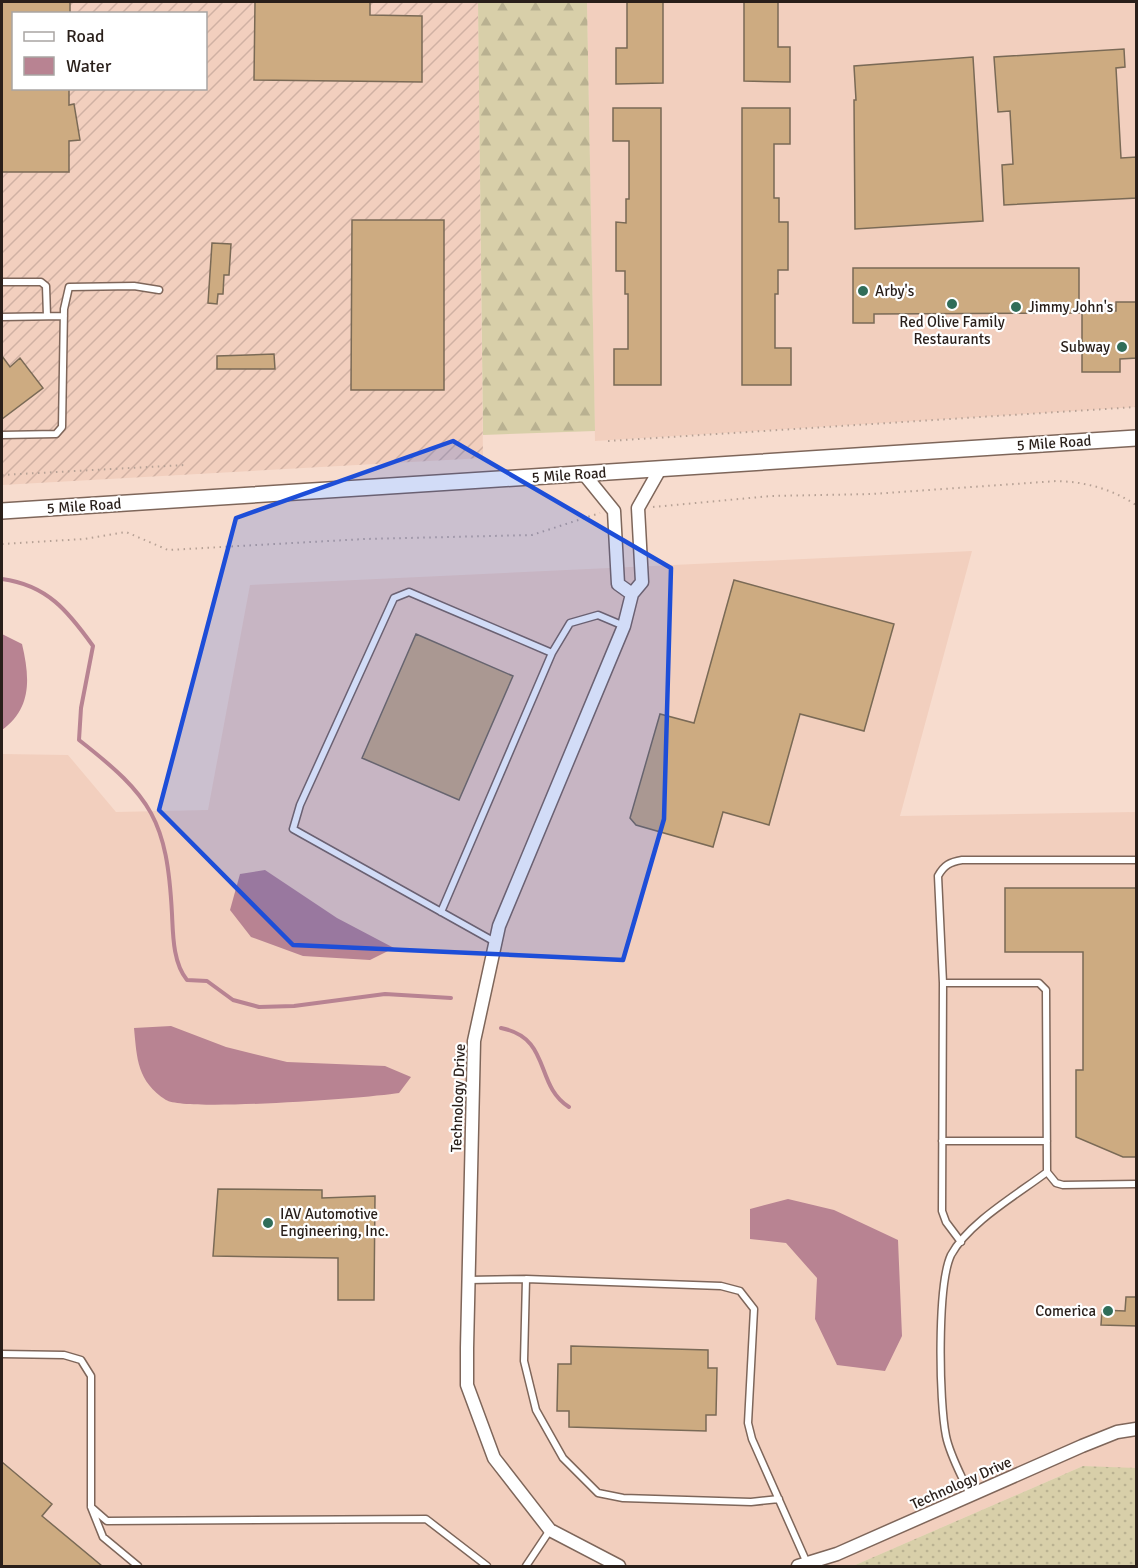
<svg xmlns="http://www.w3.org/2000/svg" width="1138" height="1568" viewBox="0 0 1138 1568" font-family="Signika,sans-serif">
	<defs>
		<pattern id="industrial-furrows" width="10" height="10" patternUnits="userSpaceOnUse" patternTransform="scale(1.5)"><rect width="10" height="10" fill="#f2cfbe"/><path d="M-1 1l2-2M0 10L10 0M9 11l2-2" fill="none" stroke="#d0b1a3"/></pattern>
		<pattern id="grass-dots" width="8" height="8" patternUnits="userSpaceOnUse" patternTransform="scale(1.5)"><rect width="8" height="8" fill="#d8cfa9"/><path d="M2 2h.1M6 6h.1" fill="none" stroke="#b9b191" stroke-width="1.8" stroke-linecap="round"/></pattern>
		<pattern id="forest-firs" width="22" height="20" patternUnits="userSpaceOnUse" patternTransform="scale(1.5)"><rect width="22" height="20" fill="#d8cfa9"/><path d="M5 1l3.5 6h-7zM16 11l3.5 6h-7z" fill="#b9b191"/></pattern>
	</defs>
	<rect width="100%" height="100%" fill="#f7dcce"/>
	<path fill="#f2cfbe" d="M587,2H1136V407L595,441Z
		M972,551L900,816L1136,812V1469L1083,1466L853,1566H2V754L68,755L116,812L208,810L250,585Z"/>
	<path fill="url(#industrial-furrows)" fill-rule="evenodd" d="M2,2H478L483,458L2,485ZM14,14H206V88H14Z"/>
	<path fill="url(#grass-dots)" d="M1083,1466L1136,1468V1566H853Z"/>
	<path fill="url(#forest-firs)" d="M478,2H587L595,431L483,435Z"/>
	<path fill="#b88392" d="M2,634L22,644C30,678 32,708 2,730Z
		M265,870L337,918L394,948L370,960L303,956L251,937L230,910L240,874Z
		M171,1026L226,1047L287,1062L385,1066L411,1077L399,1093C368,1098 185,1112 166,1100C137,1081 137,1059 134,1028Z
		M788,1199L834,1210L898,1240L902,1336L885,1371L837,1365L815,1319L817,1278L786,1243L750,1239V1209Z"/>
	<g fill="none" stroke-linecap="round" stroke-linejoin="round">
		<path stroke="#b88392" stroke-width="4" d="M2,579C47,585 68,611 93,646L81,708L79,740C152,797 167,820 172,914C173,935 173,963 187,980L207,981L233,1000L259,1007L294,1006L385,994L451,998
			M501,1028C552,1038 534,1085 569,1107"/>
	</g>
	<path fill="#cdab81" stroke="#7a6a56" stroke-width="1.5" d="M2,2H70V14H14V88H69V105L74,104L80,140L69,141V172H2Z
		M255,2H370V15L422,16V82L254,80Z
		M627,2H663V83L616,84V48H627Z
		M744,2H778V47H790V82L744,81Z
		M1124,49L1125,67L1116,68L1121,158L1137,157V198L1004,205L1002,165L1013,164L1010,111L998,112L994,57Z
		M973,57L983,221L855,229L854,100H856L854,66Z
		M613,108H661V385H614V349H628V294H625V271H616V222L626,223V199H629V141H613Z
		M742,108H790V144H774V198H779V222H788V270H778V294H775V348H791V385H742Z
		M352,220H444V390H351Z
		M212,243L231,244L229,275H224L223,294H218L217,304L208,303Z
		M853,268H1079V313L874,314V323H853Z
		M1116,302H1137V358L1120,359V372H1082V311H1116Z
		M274,354L275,369H217V356Z
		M2,356L10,367L20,358L43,388L2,419Z
		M734,580L894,624L864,731L800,714L769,825L723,812L713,847L636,825L630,818L660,714L694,723Z
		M416,634L513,676L459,800L362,758Z
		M1005,888H1137V1157H1123L1076,1137V1070H1083V952H1005Z
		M218,1189L322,1190V1198L375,1196L374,1300H338V1258L213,1256Z
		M1126,1297H1137V1326L1101,1325L1102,1310L1125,1311Z
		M571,1346L708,1350V1368H717L716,1415H706V1431L569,1427V1411H557L558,1364H571Z
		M2,1462L52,1504L42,1516L102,1566H2Z"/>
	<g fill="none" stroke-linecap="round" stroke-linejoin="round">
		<defs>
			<path id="service" d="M2,282H41L46,286L47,316
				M2,317L64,316
				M2,435L56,434L62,427L64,309L69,287L134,286L159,290
				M1136,860H962C950,862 944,865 938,876L943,983H1039L1046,990L1047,1172L1056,1183L1063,1185L1136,1184
				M441,912L552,653
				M495,942L293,829L300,805L394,598L409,592L552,653L570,623L598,615L624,626
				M943,983L942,1211L946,1222L961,1242
				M942,1141H1047
				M526,1279L524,1361L536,1410L563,1458L598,1493L623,1498L751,1502L779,1499
				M468,1280L526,1279L721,1286L740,1291L754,1309L748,1423L752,1439L807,1563
				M2,1354L64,1355L81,1360L91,1376V1507L103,1537L138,1566
				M970,1495C962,1476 950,1456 946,1436C939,1402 937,1285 951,1255C968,1223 1018,1194 1047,1172
				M91,1507L107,1521L426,1519L487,1566
				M526,1566L550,1530"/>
			<path id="minor" d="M584,474L614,511L618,584L632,594L642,582L638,508L660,469
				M619,1566L550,1530L494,1458L467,1385V1348L474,1041L499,926L624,626L632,594
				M798,1566L837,1554L1082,1446L1117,1432L1136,1429"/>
			<path id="tertiary" d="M2,511L1136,438"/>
		</defs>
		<use href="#service" stroke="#7e665a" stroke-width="9"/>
		<use href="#minor" stroke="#7e665a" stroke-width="15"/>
		<use href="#tertiary" stroke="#7e665a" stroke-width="18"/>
		<path stroke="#b6a195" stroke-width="2" stroke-dasharray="1.5 4.5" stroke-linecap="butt" d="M608,441L1136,407
			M2,475L185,465
			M653,507L771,496L872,494L1057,481C1086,482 1112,489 1136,505
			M2,544L84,539L126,532L168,550L365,539L532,535L600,513"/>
		<use href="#service" stroke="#fff" stroke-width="6"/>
		<use href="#minor" stroke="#fff" stroke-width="12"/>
		<use href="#tertiary" stroke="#fff" stroke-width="15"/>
	</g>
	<path fill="#1d4ed8" fill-opacity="0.2" stroke="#1d4ed8" stroke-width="4.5" stroke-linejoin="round" d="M453,441L671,568L664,819L623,960L293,945L159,810L236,518Z"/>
	<g fill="#306d59" stroke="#fff" stroke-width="2">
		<circle cx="863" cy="291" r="6"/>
		<circle cx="952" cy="304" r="6"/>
		<circle cx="1016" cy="307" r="6"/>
		<circle cx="1122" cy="347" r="6"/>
		<circle cx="268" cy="1223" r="6"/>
		<circle cx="1108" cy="1311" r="6"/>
	</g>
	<g text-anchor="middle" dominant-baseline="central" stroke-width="4.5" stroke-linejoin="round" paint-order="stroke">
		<g font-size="15" fill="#291f1a" stroke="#fff" text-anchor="start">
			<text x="875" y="291">Arby's</text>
			<text x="1028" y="307">Jimmy John's</text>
			<text x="952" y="322" text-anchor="middle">Red Olive Family<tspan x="952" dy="17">Restaurants</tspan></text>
			<text x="1110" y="347" text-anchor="end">Subway</text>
			<text x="280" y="1214">IAV Automotive<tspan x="280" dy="17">Engineering, Inc.</tspan></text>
			<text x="1096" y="1311" text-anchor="end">Comerica</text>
		</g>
		<g font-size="15" fill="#291f1a" stroke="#fff">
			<text transform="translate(1054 443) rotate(-4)">5 Mile Road</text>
			<text transform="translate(569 475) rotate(-4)">5 Mile Road</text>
			<text transform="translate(84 506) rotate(-4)">5 Mile Road</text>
			<text transform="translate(458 1098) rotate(-88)">Technology Drive</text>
			<text transform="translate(961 1483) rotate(-24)">Technology Drive</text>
		</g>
	</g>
	<rect width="1138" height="1568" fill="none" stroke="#291f1a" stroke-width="6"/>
	<rect x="12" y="12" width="195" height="78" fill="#ffffff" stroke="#a9a5a3" stroke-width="1.5"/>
	<rect x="24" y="32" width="30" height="9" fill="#ffffff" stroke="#a9a5a3" stroke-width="1.5"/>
	<text x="66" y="42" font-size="18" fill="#291f1a">Road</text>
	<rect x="24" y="57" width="30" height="18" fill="#b88392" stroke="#a9a5a3" stroke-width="1.5"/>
	<text x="66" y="72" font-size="18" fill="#291f1a">Water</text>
</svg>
